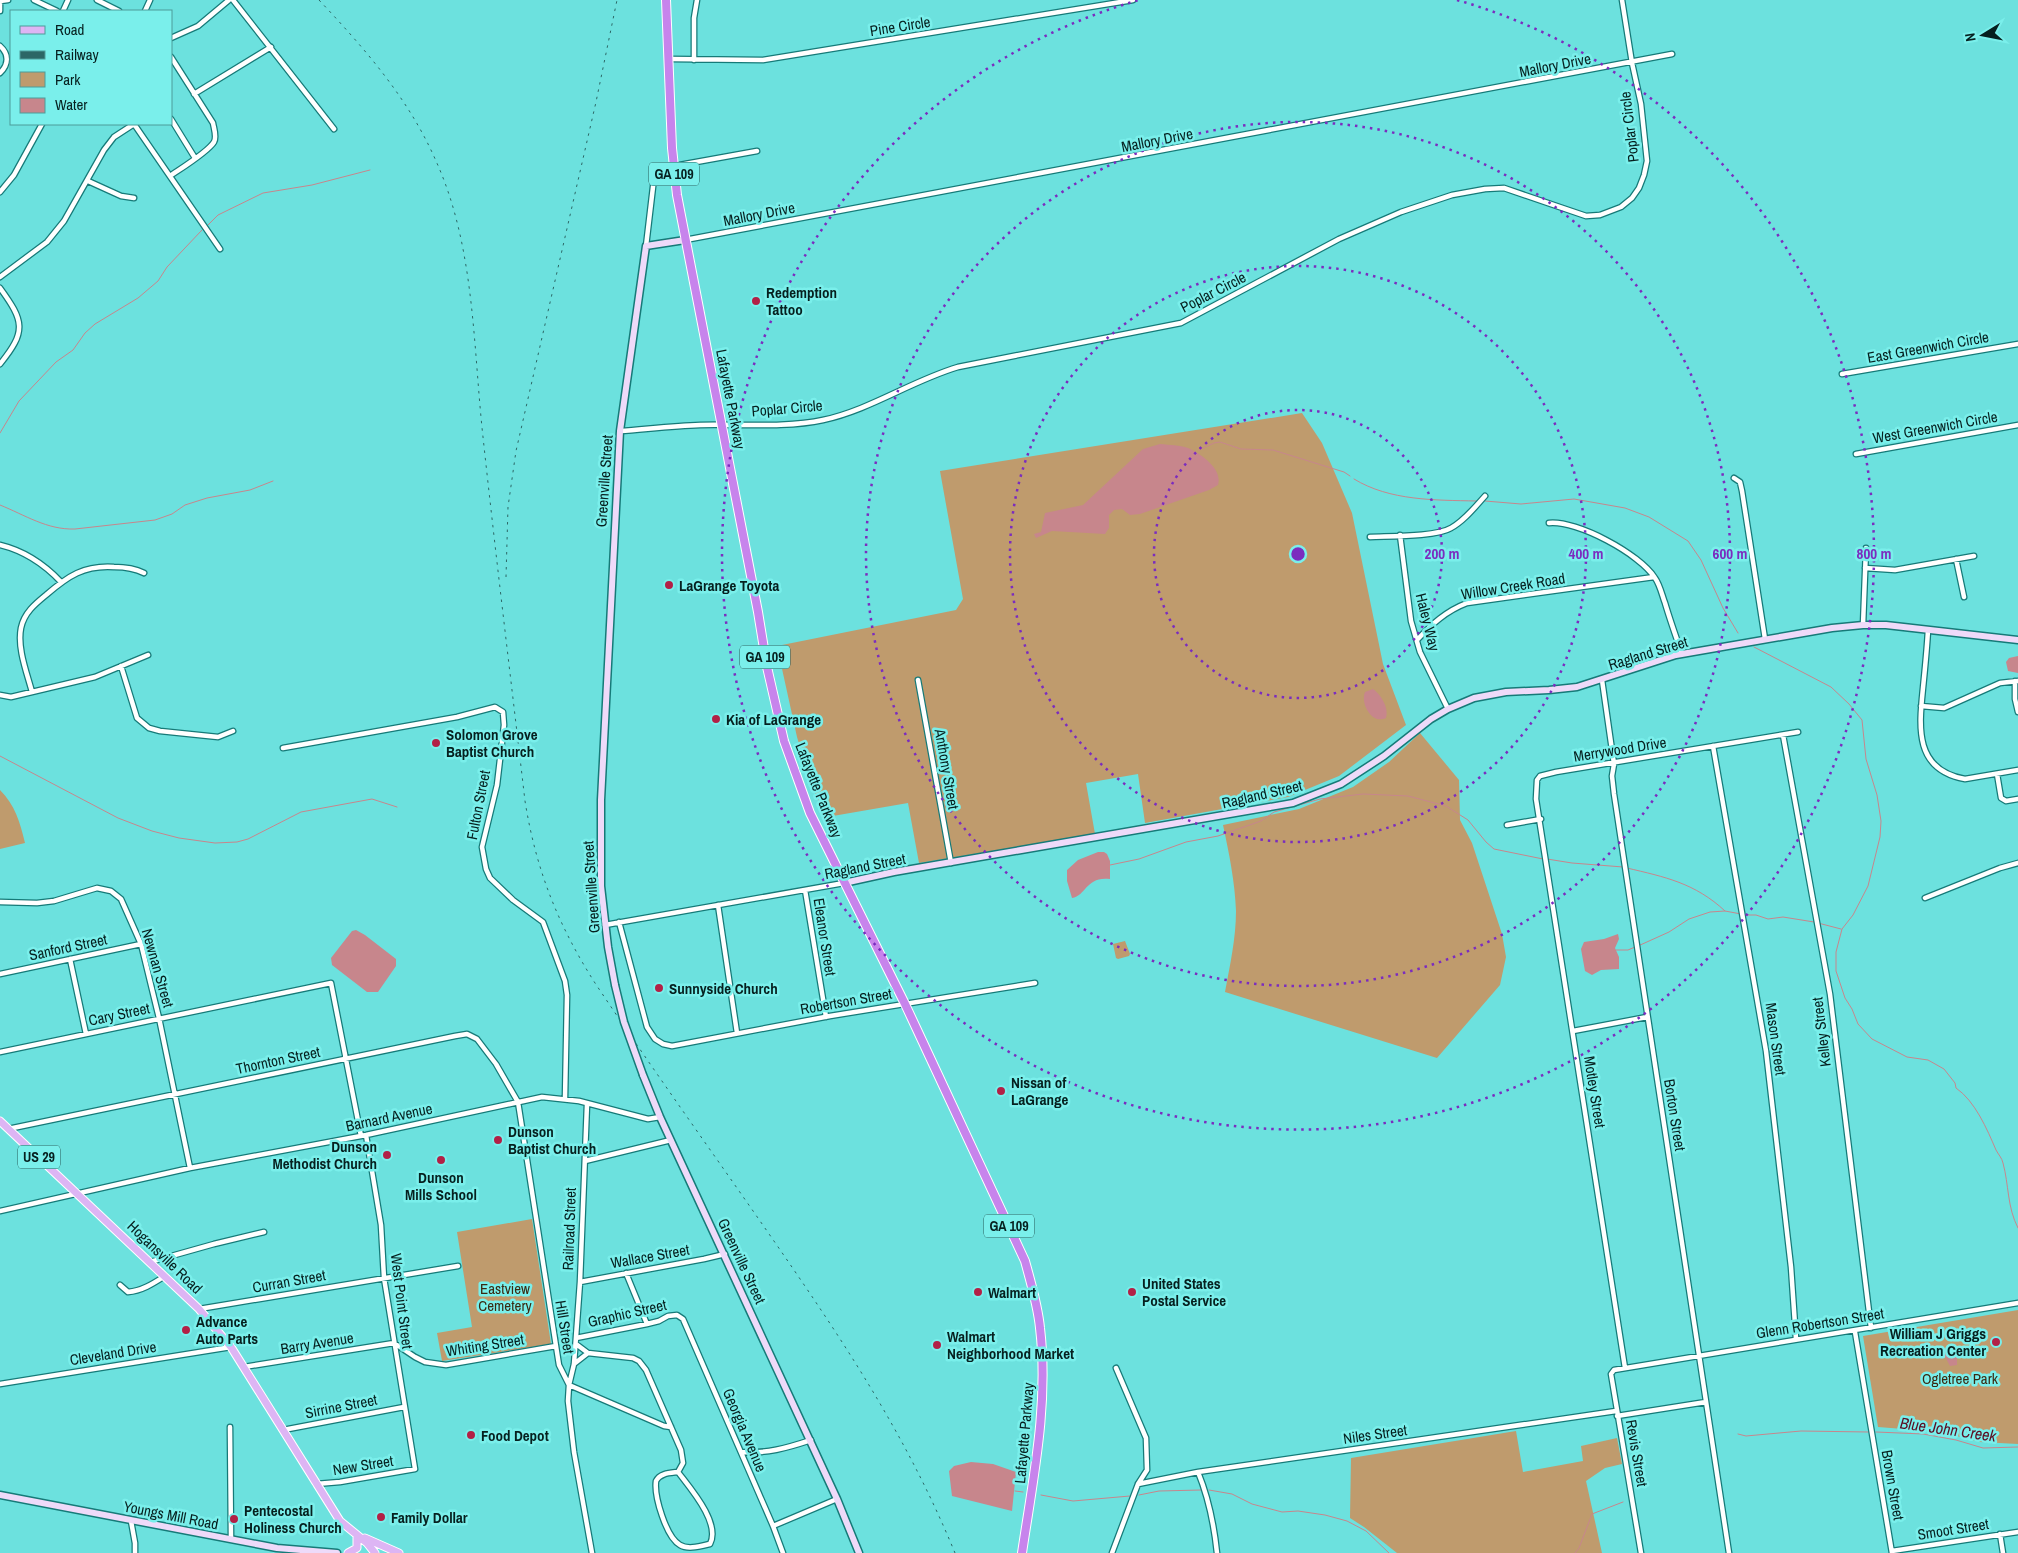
<svg xmlns="http://www.w3.org/2000/svg" width="2018" height="1553" viewBox="0 0 2018 1553" font-family="'Archivo Narrow',sans-serif">
	<rect width="100%" height="100%" fill="#6ce1de"/>
	<path fill="#bf9b6d" d="M1302,413L1322,443L1352,513L1383,664L1406,725L1339,776L1288,797L1145,823L1138,774L1086,783L1095,834L919,863L908,803L827,817L812,787L797,737L777,646L956,610L963,599L940,471Z
		M1420,733L1459,780L1460,820L1472,843L1502,934L1506,957L1500,985L1437,1058L1225,992C1230,965 1236,938 1236,911C1235,882 1229,853 1223,825L1299,809L1353,787L1389,762Z
		M0,790C15,805 20,822 25,843L0,849Z
		M1125,941L1130,954L1129,956L1118,959L1116,958L1113,944Z
		M532,1219L551,1344L442,1361L437,1333L472,1327L457,1232Z
		M2018,1310V1444L1980,1442L1941,1432L1878,1427L1863,1336Z
		M1516,1431L1523,1472L1583,1461L1581,1446L1617,1438L1622,1464L1605,1468L1586,1481L1602,1553H1397L1364,1527L1350,1518L1351,1458Z"/>
	<path fill="#c7868c" d="M1160,444C1170,445 1179,445 1188,448C1201,454 1223,469 1218,485L1209,490L1140,514L1130,515L1122,509L1114,510L1109,515V528L1105,534L1052,531L1036,538L1034,534L1041,532L1045,513L1083,505L1143,449Z
		M2018,656V673L2008,671L2006,662L2009,658Z
		M1373,689C1381,695 1389,707 1386,718C1372,725 1360,703 1365,692Z
		M1098,852H1104L1107,854L1110,861V879C1086,876 1087,895 1072,898L1067,881V870L1078,860Z
		M356,930L365,935L396,959V966L378,992H367L332,965L331,958L352,931Z
		M1618,934L1619,939L1615,948L1619,957V969L1601,970L1592,975L1585,971L1581,949L1584,942L1604,939Z
		M1957,1347V1365L1950,1366L1942,1351L1944,1349Z
		M971,1462L993,1464L1016,1472L1012,1511L952,1496L949,1471L954,1466Z"/>
	<g fill="none" stroke-linecap="round" stroke-linejoin="round">
		<path stroke="#c7868c" stroke-width="1" d="M208,225L218,215L263,193L312,185L370,170
			M0,433L19,401L56,362L73,350L85,333L95,324L138,298L158,281L167,267L202,230
			M1199,450L1214,443L1220,442L1241,449L1273,450L1344,472L1350,476
			M1354,479C1390,501 1435,500 1476,501
			M1485,501L1521,504L1574,499L1625,508L1649,517L1688,541L1701,560L1723,608L1738,633
			M0,505C25,515 47,530 75,529L155,520L172,514L185,505L207,498L250,490L273,481
			M1754,647L1831,687L1849,704L1862,720L1866,759L1877,795L1881,821L1880,837L1868,886L1853,915L1842,929L1836,952V971L1845,998L1852,1009L1858,1024L1872,1039L1907,1057L1928,1060L1944,1069L1955,1083L1956,1088C1975,1101 1987,1129 1996,1150C1998,1154 2002,1158 2003,1163C2009,1185 2007,1207 2018,1228
			M0,756L118,818L152,831L179,838L215,843L237,842L248,839L301,812L372,799L397,807
			M1547,859L1572,863L1623,867
			M1110,865L1139,859L1186,842L1218,836L1261,821L1274,812L1320,799L1363,794L1408,796L1446,806L1468,820L1486,842L1494,849L1543,859
			M1627,868C1665,877 1695,883 1725,911
			M1745,915H1756L1768,919L1783,917L1814,922
			M1818,923L1841,929
			M1638,946L1669,932L1689,919L1710,912L1725,911L1741,914
			M1616,950H1628L1635,947
			M1876,1432L1923,1434L1956,1440L1983,1448L2018,1447
			M1738,1434L1746,1436L1801,1431L1868,1432
			M1209,1490L1232,1494L1252,1504L1282,1512L1298,1511L1325,1515L1347,1521L1366,1531L1389,1553
			M1015,1491L1023,1492
			M1041,1495L1073,1501L1130,1496
			M1139,1495L1159,1491L1201,1490
			M1575,1553L1579,1548L1592,1514L1623,1502"/>
		<defs>
			<path id="street" d="M34,0L57,11
				M97,0L119,11
				M233,0L334,129
				M0,1L8,0
				M0,11V0
				M63,11L68,0
				M145,11L150,0
				M171,38L198,26L229,0
				M0,46C9,54 9,64 0,73
				M670,59L763,60L1133,0
				M694,60V18L697,0
				M194,94L271,47
				M171,119L195,158
				M134,124L220,249
				M674,166L757,151
				M170,176C180,169 208,152 214,142C217,137 214,129 213,123L171,57
				M88,181L121,196L134,198
				M0,192L14,175L42,124
				M685,240L1672,54
				M646,246L655,170
				M0,277L47,242L64,221L104,150L114,137L134,124
				M0,288C24,321 27,331 0,364
				M1842,374L2018,344
				M620,431C647,429 674,426 700,425C737,424 787,428 823,420C870,410 911,381 958,367L1181,323L1339,239L1401,212L1452,195L1485,189L1504,188L1586,216L1600,215L1621,207L1632,198L1639,188L1644,175L1647,161L1641,104L1632,63L1622,0
				M1856,454L2018,425
				M1734,478L1740,482L1742,491L1765,639
				M1549,523C1577,520 1640,554 1655,578C1660,585 1662,595 1665,603C1670,620 1676,637 1682,654
				M1400,535L1411,621L1420,652L1448,709
				M1370,537C1389,536 1436,537 1451,528C1464,521 1475,507 1485,496
				M0,545C25,551 44,564 61,582
				M1956,559L1964,597
				M1865,568L1895,570L1974,556
				M1863,625L1866,548
				M1928,630C1927,649 1925,668 1923,688C1919,727 1914,770 1965,779L2018,770
				M1417,640C1432,624 1446,611 1467,603L1654,577
				M121,666L137,718L149,728L160,731L218,737L233,731
				M918,680L951,863
				M1602,680L1614,764L1612,776L1614,794L1729,1553
				M2015,681V699L2018,712
				M32,692C27,673 17,648 21,628C24,613 35,604 46,595C68,576 84,565 114,567C125,567 134,568 144,573
				M0,695L11,697L95,677L148,655
				M1921,706L1944,708L2000,683L2018,681
				M1783,735L1830,994L1871,1328
				M1713,746L1766,1051L1791,1267L1796,1339
				M283,748L457,717L495,707L503,712L504,725L497,785L482,847L486,869L490,878L513,900L543,922L565,981L567,995L565,1099
				M1997,774L2001,798L2006,801L2018,799
				M1507,825L1541,819
				M805,890L826,1017
				M1925,898L2000,868L2018,863
				M0,902L37,903L54,901L97,888L111,891L121,899L141,944L159,1018L190,1168
				M718,905L737,1033
				M619,922L647,1027L655,1039L663,1044L672,1046L830,1016L1035,983
				M605,925L844,883
				M70,959L86,1034
				M0,974L141,944
				M1573,1031L1647,1017
				M0,1052L331,983L361,1136
				M587,1104L580,1282L574,1364L569,1385L568,1401L574,1452L592,1553
				M8,1129L455,1036L467,1034L477,1039L496,1064L518,1102L556,1346L559,1365L569,1385
				M585,1161L671,1140
				M0,1211L190,1168L366,1135L542,1097L579,1101L648,1119L660,1117
				M150,1262L214,1244L264,1232
				M626,1273L647,1324
				M580,1282L704,1259L725,1254
				M120,1285L128,1292C142,1291 154,1283 165,1276
				M199,1309L458,1266
				M1855,1332L1892,1553
				M576,1338L647,1324L659,1321L668,1316L677,1315L683,1319L773,1526L783,1553
				M576,1344L588,1353
				M574,1364L588,1353L633,1358L639,1361L646,1370L681,1450L683,1463L678,1472C670,1473 660,1473 656,1481C654,1496 666,1537 680,1545C688,1550 701,1546 710,1544C721,1523 690,1488 678,1472
				M244,1367L394,1343L415,1357L425,1362L446,1365L556,1346
				M1625,1368L1536,799L1537,780L1540,776L1556,772L1798,732
				M0,1384L231,1347
				M569,1385L664,1426L671,1427
				M1617,1416L1706,1402
				M230,1427L231,1539
				M283,1430L404,1407
				M741,1452C766,1454 787,1448 811,1440
				M1198,1472C1209,1499 1214,1524 1217,1553
				M316,1484L340,1482L415,1469L384,1278L381,1225L366,1135
				M1138,1484L1198,1472L1616,1411
				M131,1521L135,1543V1553
				M773,1526L837,1499
				M2000,1534L2003,1553
				M1892,1551L2018,1532
				M1112,1553L1138,1484L1147,1470L1146,1438L1116,1368
				M1641,1553L1611,1374L1614,1370L2018,1303"/>
			<path id="secondary" d="M844,883L894,872L1293,803L1341,784L1384,756L1431,719L1448,709L1474,698L1506,692L1549,690L1577,687L1676,655L1832,628L1863,625H1886L2018,640
				M615,985L608,947L601,886V800L620,431L646,246L685,240
				M643,1075L660,1117L837,1499L859,1553
				M0,1495L277,1548L337,1553"/>
			<path id="primary" d="M0,1121L199,1309L231,1347L340,1521L367,1543L375,1553
				M365,1538L399,1553
				M348,1553L357,1548V1535"/>
			<path id="highway" d="M666,0L672,148L677,195L758,612L767,667L784,741L810,813L905,1004L1025,1261C1031,1283 1038,1306 1040,1328C1049,1404 1033,1479 1022,1553"/>
		</defs>
		<use href="#street" stroke="#167a78" stroke-width="7"/>
		<use href="#secondary" stroke="#167a78" stroke-width="9"/>
		<use href="#primary" stroke="#fff" stroke-width="9"/>
		<use href="#highway" stroke="#fff" stroke-width="10"/>
		<use href="#street" stroke="#fff" stroke-width="4.5"/>
		<use href="#secondary" stroke="#eedaf9" stroke-width="6"/>
		<use href="#primary" stroke="#ddb5f4" stroke-width="7"/>
		<use href="#highway" stroke="#c784ec" stroke-width="8"/>
		<path stroke="#2c6766" stroke-width="1" stroke-dasharray="2.5 5" stroke-linecap="butt" d="M319,0C365,49 409,99 436,161C475,247 473,346 483,437C496,558 511,680 525,801C536,870 558,925 595,983C651,1067 710,1149 767,1231C840,1336 906,1434 955,1553
			M506,577L508,507L516,451L596,102L617,0"/>
		<defs>
			<path id="secondary-bridge" d="M615,985L624,1022L643,1075"/>
		</defs>
		<use href="#secondary-bridge" stroke="#167a78" stroke-width="9" stroke-linecap="butt"/>
		<use href="#secondary-bridge" stroke="#eedaf9" stroke-width="6"/>
	</g>
	<g fill="none" stroke="#7b2cbf" stroke-width="2.5" stroke-dasharray="2.5 5">
		<circle cx="1298" cy="554" r="144"/>
		<circle cx="1298" cy="554" r="288"/>
		<circle cx="1298" cy="554" r="432"/>
		<path d="M1457 0A576 576 0 1 1 1139 0"/>
	</g>
	<g fill="#b22046" stroke="#7aefeb" stroke-width="2">
		<circle cx="756" cy="301" r="5"/>
		<circle cx="669" cy="585" r="5"/>
		<circle cx="716" cy="719" r="5"/>
		<circle cx="436" cy="743" r="5"/>
		<circle cx="659" cy="988" r="5"/>
		<circle cx="1001" cy="1091" r="5"/>
		<circle cx="498" cy="1140" r="5"/>
		<circle cx="387" cy="1155" r="5"/>
		<circle cx="441" cy="1160" r="5"/>
		<circle cx="978" cy="1292" r="5"/>
		<circle cx="1132" cy="1292" r="5"/>
		<circle cx="186" cy="1330" r="5"/>
		<circle cx="1996" cy="1342" r="5"/>
		<circle cx="937" cy="1345" r="5"/>
		<circle cx="471" cy="1435" r="5"/>
		<circle cx="381" cy="1517" r="5"/>
		<circle cx="234" cy="1519" r="5"/>
	</g>
	<g text-anchor="middle" dominant-baseline="central" stroke-width="5" stroke-linejoin="round" paint-order="stroke">
		<g fill="#7aefeb" stroke="#295e5c" stroke-width="1">
			<rect x="649" y="162.5" width="50" height="23" rx="4"/>
			<rect x="740" y="645.5" width="50" height="23" rx="4"/>
			<rect x="18" y="1145.5" width="42" height="23" rx="4"/>
			<rect x="984" y="1214.5" width="50" height="23" rx="4"/>
		</g>
		<g font-size="14" font-weight="bold" fill="#06201f">
			<text x="674" y="174">GA 109</text>
			<text x="765" y="657">GA 109</text>
			<text x="39" y="1157">US 29</text>
			<text x="1009" y="1226">GA 109</text>
		</g>
		<g font-size="15" fill="#06201f" stroke="#7aefeb">
			<text transform="translate(900 26) rotate(-9)">Pine Circle</text>
			<text transform="translate(1555 65) rotate(-11)">Mallory Drive</text>
			<text transform="translate(1629 127) rotate(-97)">Poplar Circle</text>
			<text transform="translate(1157 140) rotate(-11)">Mallory Drive</text>
			<text transform="translate(759 214) rotate(-11)">Mallory Drive</text>
			<text transform="translate(1213 292) rotate(-27)">Poplar Circle</text>
			<text transform="translate(1928 347) rotate(-10)">East Greenwich Circle</text>
			<text transform="translate(731 399) rotate(79)">Lafayette Parkway</text>
			<text transform="translate(787 408) rotate(-5)">Poplar Circle</text>
			<text transform="translate(1935 427) rotate(-10)">West Greenwich Circle</text>
			<text transform="translate(604 481) rotate(-86)">Greenville Street</text>
			<text transform="translate(1513 586) rotate(-9)">Willow Creek Road</text>
			<text transform="translate(1428 622) rotate(76)">Haley Way</text>
			<text transform="translate(1648 653) rotate(-17)">Ragland Street</text>
			<text transform="translate(1620 749) rotate(-9)">Merrywood Drive</text>
			<text transform="translate(947 769) rotate(80)">Anthony Street</text>
			<text transform="translate(819 790) rotate(68)">Lafayette Parkway</text>
			<text transform="translate(1262 794) rotate(-13)">Ragland Street</text>
			<text transform="translate(478 805) rotate(-79)">Fulton Street</text>
			<text transform="translate(865 866) rotate(-11)">Ragland Street</text>
			<text transform="translate(591 887) rotate(-94)">Greenville Street</text>
			<text transform="translate(825 937) rotate(81)">Eleanor Street</text>
			<text transform="translate(68 947) rotate(-12)">Sanford Street</text>
			<text transform="translate(158 968) rotate(74)">Newnan Street</text>
			<text transform="translate(846 1001) rotate(-10)">Robertson Street</text>
			<text transform="translate(119 1014) rotate(-12)">Cary Street</text>
			<text transform="translate(1821 1032) rotate(-97)">Kelley Street</text>
			<text transform="translate(1776 1039) rotate(82)">Mason Street</text>
			<text transform="translate(278 1060) rotate(-12)">Thornton Street</text>
			<text transform="translate(1595 1092) rotate(81)">Motley Street</text>
			<text transform="translate(1675 1115) rotate(81)">Borton Street</text>
			<text transform="translate(389 1117) rotate(-12)">Barnard Avenue</text>
			<text transform="translate(569 1229) rotate(-88)">Railroad Street</text>
			<text transform="translate(650 1256) rotate(-10)">Wallace Street</text>
			<text transform="translate(165 1257) rotate(44)">Hogansville Road</text>
			<text transform="translate(742 1261) rotate(65)">Greenville Street</text>
			<text transform="translate(289 1281) rotate(-10)">Curran Street</text>
			<text transform="translate(402 1301) rotate(83)">West Point Street</text>
			<text transform="translate(627 1313) rotate(-13)">Graphic Street</text>
			<text transform="translate(1820 1323) rotate(-9)">Glenn Robertson Street</text>
			<text transform="translate(565 1327) rotate(81)">Hill Street</text>
			<text transform="translate(317 1343) rotate(-9)">Barry Avenue</text>
			<text transform="translate(485 1345) rotate(-9)">Whiting Street</text>
			<text transform="translate(113 1353) rotate(-9)">Cleveland Drive</text>
			<text transform="translate(341 1406) rotate(-11)">Sirrine Street</text>
			<text transform="translate(745 1430) rotate(67)">Georgia Avenue</text>
			<text transform="translate(1024 1433) rotate(-85)">Lafayette Parkway</text>
			<text transform="translate(1375 1434) rotate(-8)">Niles Street</text>
			<text transform="translate(1637 1453) rotate(80)">Revis Street</text>
			<text transform="translate(363 1465) rotate(-9)">New Street</text>
			<text transform="translate(1893 1485) rotate(80)">Brown Street</text>
			<text transform="translate(171 1515) rotate(11)">Youngs Mill Road</text>
			<text transform="translate(1953 1529) rotate(-9)">Smoot Street</text>
		</g>
		<g font-size="15" font-weight="bold" fill="#06201f" stroke="#7aefeb" text-anchor="start">
			<text x="766" y="292">Redemption<tspan x="766" dy="17">Tattoo</tspan></text>
			<text x="679" y="585">LaGrange Toyota</text>
			<text x="726" y="719">Kia of LaGrange</text>
			<text x="446" y="734">Solomon Grove<tspan x="446" dy="17">Baptist Church</tspan></text>
			<text x="669" y="988">Sunnyside Church</text>
			<text x="1011" y="1082">Nissan of<tspan x="1011" dy="17">LaGrange</tspan></text>
			<text x="508" y="1131">Dunson<tspan x="508" dy="17">Baptist Church</tspan></text>
			<text x="377" y="1146" text-anchor="end">Dunson<tspan x="377" dy="17">Methodist Church</tspan></text>
			<text x="441" y="1177" text-anchor="middle">Dunson<tspan x="441" dy="17">Mills School</tspan></text>
			<text x="1142" y="1283">United States<tspan x="1142" dy="17">Postal Service</tspan></text>
			<text x="988" y="1292">Walmart</text>
			<text x="196" y="1321">Advance<tspan x="196" dy="17">Auto Parts</tspan></text>
			<text x="1986" y="1333" text-anchor="end">William J Griggs<tspan x="1986" dy="17">Recreation Center</tspan></text>
			<text x="947" y="1336">Walmart<tspan x="947" dy="17">Neighborhood Market</tspan></text>
			<text x="481" y="1435">Food Depot</text>
			<text x="244" y="1510">Pentecostal<tspan x="244" dy="17">Holiness Church</tspan></text>
			<text x="391" y="1517">Family Dollar</text>
		</g>
		<g font-size="15" fill="#3a2912" stroke="#7aefeb">
			<text x="505" y="1288">Eastview<tspan x="505" dy="17">Cemetery</tspan></text>
			<text x="1960" y="1378">Ogletree Park</text>
		</g>
		<g font-size="16" font-style="italic" fill="#5c0c21" stroke="#7aefeb">
			<text transform="translate(1948 1429) rotate(8)">Blue John Creek</text>
		</g>
	</g>
	<circle cx="1298" cy="554" r="8" fill="#7b2cbf" stroke="#7aefeb" stroke-width="2.5"/>
	<g font-size="15" text-anchor="middle" font-weight="bold" fill="#7b2cbf" stroke="#7aefeb" stroke-width="5" stroke-linejoin="round" paint-order="stroke">
		<text x="1442" y="559">200 m</text>
		<text x="1586" y="559">400 m</text>
		<text x="1730" y="559">600 m</text>
		<text x="1874" y="559">800 m</text>
	</g>
	<rect x="10" y="10" width="162" height="115" fill="#7aefeb" stroke="#4c9c99"/>
	<rect x="20" y="26" width="25" height="8" fill="#ddb5f4" stroke="#4c9c99"/>
	<text x="55" y="35" font-size="15" fill="#06201f">Road</text>
	<rect x="20" y="51" width="25" height="8" fill="#2c6766" stroke="#4c9c99"/>
	<text x="55" y="60" font-size="15" fill="#06201f">Railway</text>
	<rect x="20" y="72" width="25" height="15" fill="#bf9b6d" stroke="#4c9c99"/>
	<text x="55" y="85" font-size="15" fill="#06201f">Park</text>
	<rect x="20" y="98" width="25" height="15" fill="#c7868c" stroke="#4c9c99"/>
	<text x="55" y="110" font-size="15" fill="#06201f">Water</text>
	<g transform="translate(1983 35) rotate(260)" stroke="#7aefeb" stroke-width="4" paint-order="stroke">
	<path d="M0-4L9 19L0 12L-9 19Z" fill="#06201f"/>
	<text y="-8" font-size="14" font-weight="bold" text-anchor="middle" fill="#06201f">N</text>
	</g>
</svg>
